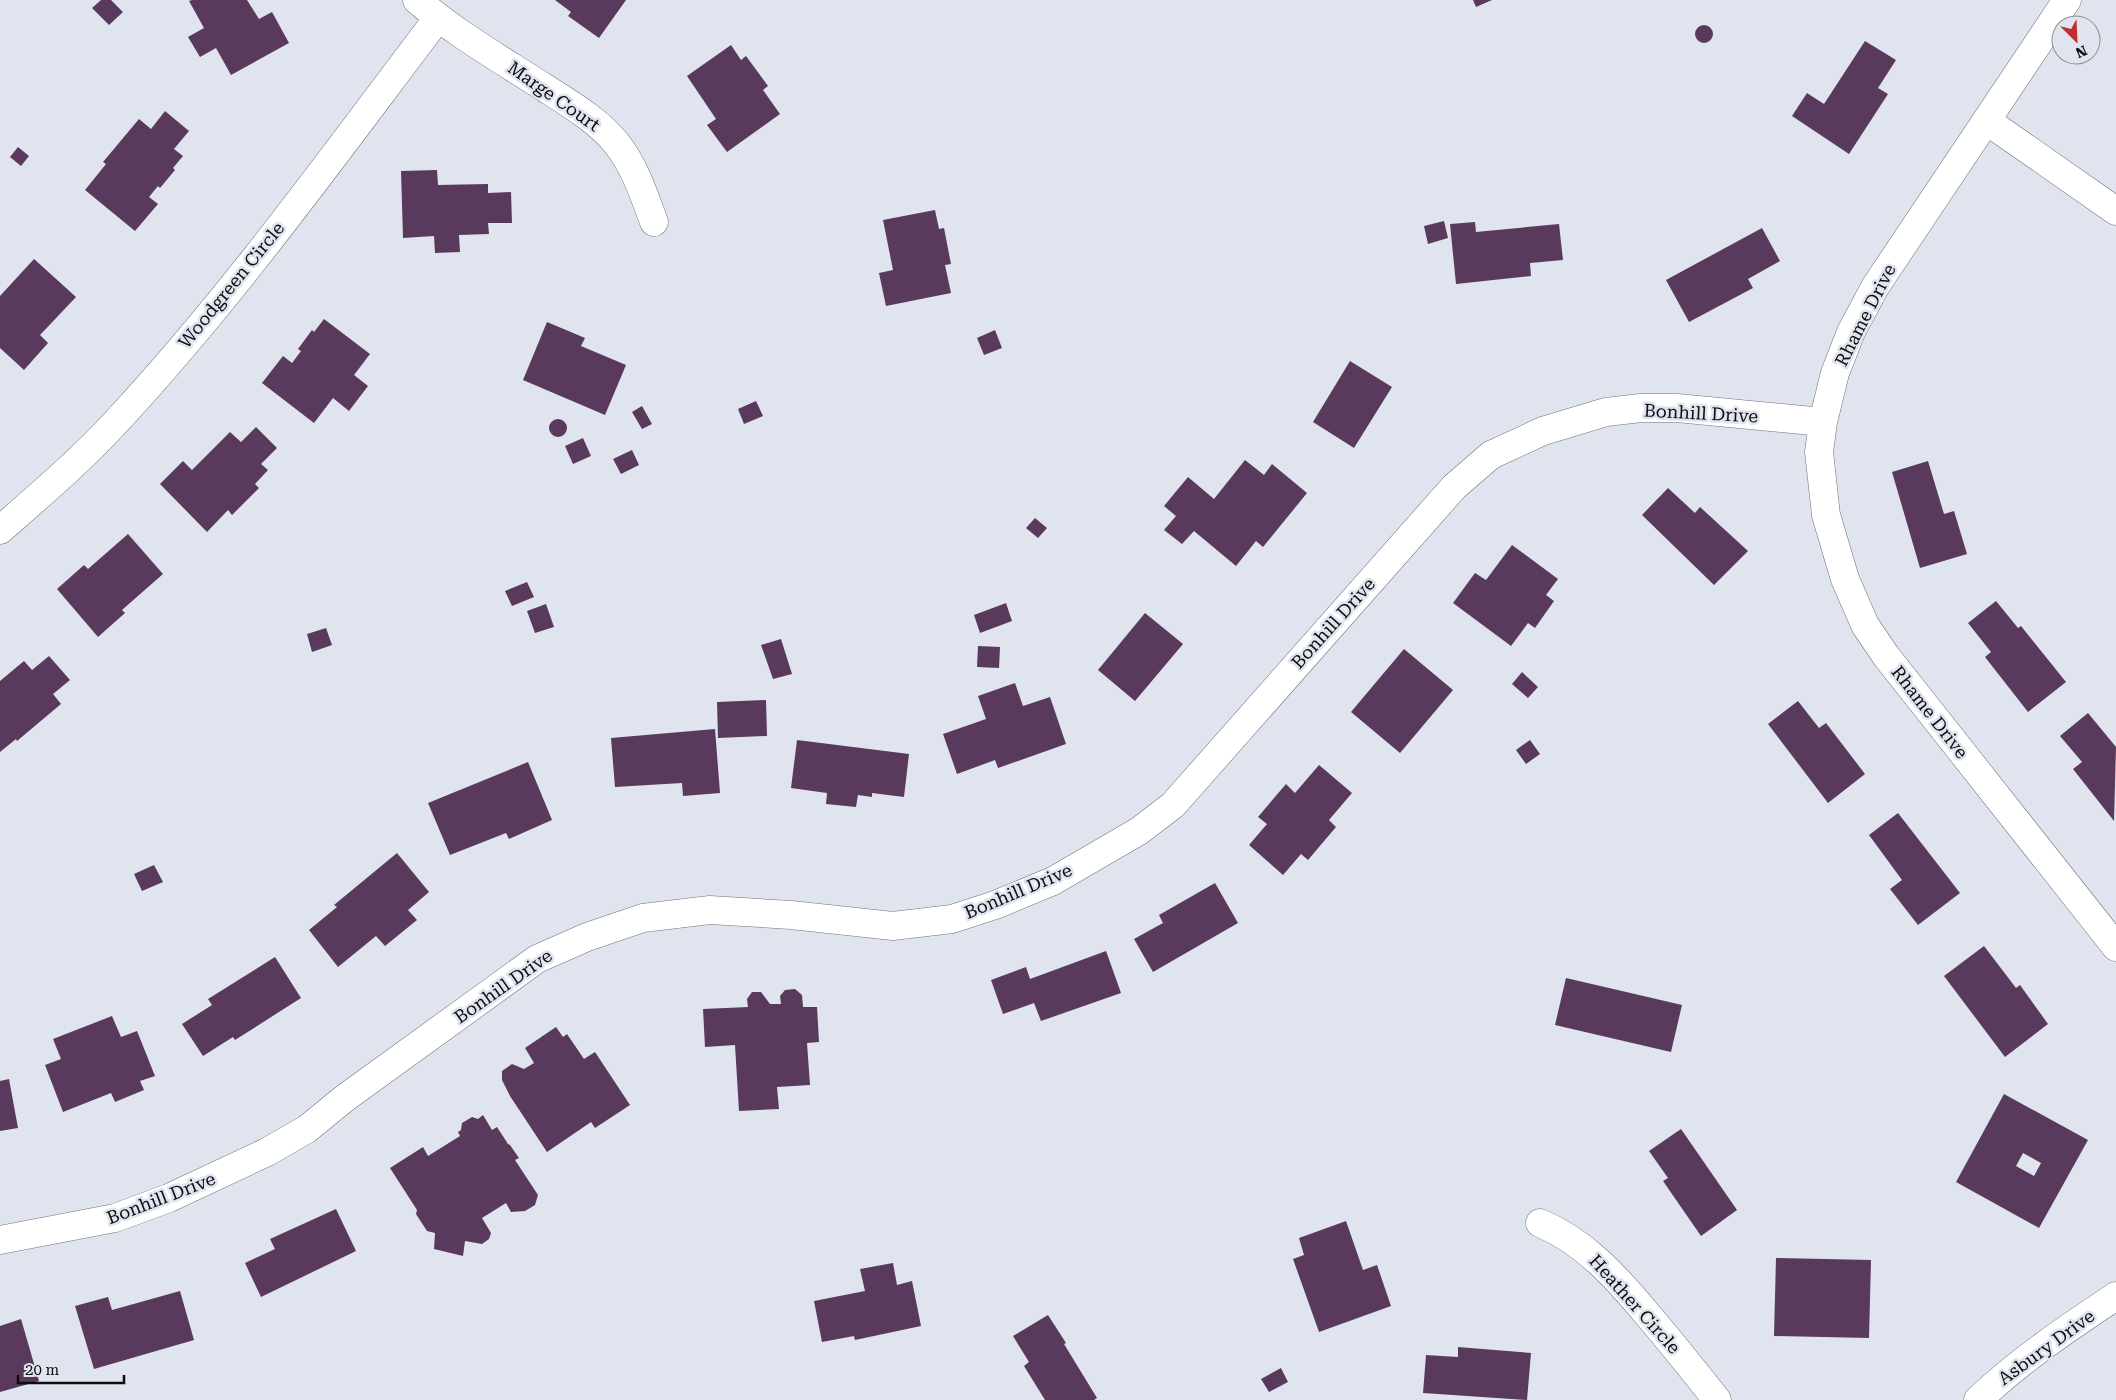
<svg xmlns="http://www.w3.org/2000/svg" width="2116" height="1400" viewBox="0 0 2116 1400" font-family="'Roboto Serif',serif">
	<rect width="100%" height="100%" fill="#dfe4ee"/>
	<path fill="#5a3a5c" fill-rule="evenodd" d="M101,0H111L123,12L109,25L92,8Z
		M192,0H247L259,19L272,12L289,43L231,75L216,48L200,57L188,37L204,28L189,1Z
		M555,0H626L599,38L568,16L571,12Z
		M1473,0H1492L1476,7Z
		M1695 34a9 9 0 1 1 18 0a9 9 0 1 1-18 0Z
		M1865,41L1896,60L1878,88L1888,94L1849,154L1792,116L1807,93L1824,104Z
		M731,45L741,60L746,56L768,86L763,90L780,114L727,152L707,125L716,119L687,76Z
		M165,111L189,131L174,149L183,156L173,168L175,170L160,188L158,186L149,197L158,204L135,231L85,190L106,164L103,162L139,119L151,129Z
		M18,147L29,156L21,166L10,157Z
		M437,170L438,185L488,184V193L511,192L512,223H488L489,234L459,235L460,252L435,253L434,236L403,238L401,171Z
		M935,210L939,229L944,228L951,264L945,265L951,293L886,306L879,273L893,270L883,220Z
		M1444,221L1448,238L1428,244L1424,226Z
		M1475,222L1476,232L1559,224L1563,260L1530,263L1531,276L1456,284L1450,224Z
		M1762,228L1780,261L1748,279L1753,288L1689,322L1666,280Z
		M34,259L76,297L40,335L48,343L24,370L0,348V296Z
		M324,319L370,354L354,375L368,386L349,411L333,398L314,423L262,383L283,356L292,363L301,351L298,349L312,330L314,332Z
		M547,322L585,338L581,346L626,365L605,415L523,380Z
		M995,330L1002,348L984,355L977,338Z
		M1350,361L1392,387L1354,448L1313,422Z
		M756,401L763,416L744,424L738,409Z
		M642,406L652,424L642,429L632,412Z
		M549 428a9 9 0 1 1 18 0a9 9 0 1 1-18 0Z
		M256,427L277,448L261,464L268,470L255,484L259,488L232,515L228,510L207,532L160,484L183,461L192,470L230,432L241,442Z
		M583,438L591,456L573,464L565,446Z
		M632,450L639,465L621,474L613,459Z
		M1245,460L1264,475L1272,464L1307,493L1263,547L1256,541L1236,566L1194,531L1182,544L1164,530L1176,516L1164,506L1188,477L1214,499Z
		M1928,461L1944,514L1954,511L1967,554L1920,568L1892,472Z
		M1668,488L1695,513L1700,507L1748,551L1714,585L1642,515Z
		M1035,518L1047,528L1038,538L1026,528Z
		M128,534L163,574L122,610L125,613L98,637L57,589L84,565L88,569Z
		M1512,545L1558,579L1546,595L1554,601L1535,628L1528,623L1511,646L1453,603L1475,573L1486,580Z
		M527,582L534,597L512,606L505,591Z
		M1996,601L2018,628L2021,626L2066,682L2028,712L1985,657L1991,652L1968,623Z
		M1006,603L1012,621L980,633L974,615Z
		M546,604L554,627L535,633L527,611Z
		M1145,613L1183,644L1135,701L1098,670Z
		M326,628L332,645L312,652L307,634Z
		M781,639L792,674L773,679L761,645Z
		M978,646L1000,647L999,668L977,667Z
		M1404,649L1453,690L1400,753L1351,712Z
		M49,656L70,680L53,694L61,704L17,741L16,739L0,752V681L24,661L32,670Z
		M1522,672L1538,687L1528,698L1512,684Z
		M1015,683L1023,706L1050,697L1066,744L998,768L995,760L957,774L943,734L986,719L978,696Z
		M766,700L767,736L718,738L717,702Z
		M1798,701L1819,728L1826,723L1865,774L1828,803L1768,724Z
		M2088,713L2116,747L2114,821L2073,769L2082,762L2060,736Z
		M715,729L720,793L683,796L682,783L615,787L611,738Z
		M797,740L909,754L904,797L872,793V797L858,795L856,807L826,804L827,793L791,788Z
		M1530,740L1540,754L1526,764L1516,750Z
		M528,762L552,820L509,839L506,833L450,855L428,803Z
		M1319,765L1352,793L1329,820L1336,827L1308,860L1301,854L1283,875L1249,845L1267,824L1258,817L1286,784L1295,793Z
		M1898,813L1960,893L1918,925L1890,889L1902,880L1869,835Z
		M397,853L429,892L408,910L417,920L385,946L376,936L338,967L309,930L337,907L334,905Z
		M154,865L163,882L142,891L134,874Z
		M1215,883L1238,923L1153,972L1134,939L1163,923L1159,915Z
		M1984,946L2016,988L2020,985L2048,1024L2005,1057L1944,976Z
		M1106,951L1121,993L1041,1021L1034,1003L1003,1014L991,980L1026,967L1030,979Z
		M275,957L301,998L235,1040L233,1037L203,1056L182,1024L212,1005L208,999Z
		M1566,978L1682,1005L1671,1052L1555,1025Z
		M795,989L802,995L803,1007H817L819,1042L807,1043L810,1085L777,1087L779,1109L739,1111L735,1045L705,1047L703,1009L748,1007L747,999L752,992H761L770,1004H781L780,996L785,990Z
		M112,1016L121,1037L137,1031L155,1076L140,1081L144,1090L115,1102L111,1093L63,1112L45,1065L61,1059L53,1039Z
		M556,1027L563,1037L567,1034L584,1059L595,1052L630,1105L595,1128L591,1122L547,1152L510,1096L502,1080V1071L512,1064L524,1069L534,1063L525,1048Z
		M9,1079L18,1128L0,1131V1081Z
		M2004,1094L2088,1140L2039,1228L1956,1182ZM2023,1153L2041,1163L2034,1176L2016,1166Z
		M483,1115L492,1130L497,1127L508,1144L510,1145L519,1158L515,1160L538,1195L535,1205L525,1211L511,1212L506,1203L482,1218L491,1233L489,1239L482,1244L465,1241L463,1256L434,1249L435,1233L427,1231L416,1214L417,1210L390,1168L423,1147L428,1156L460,1136L458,1132L461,1130L462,1123L472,1117L478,1119Z
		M1681,1129L1737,1210L1701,1236L1663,1181L1668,1178L1649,1151Z
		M336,1209L356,1251L261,1297L245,1263L275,1249L270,1239Z
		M1346,1221L1363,1270L1377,1265L1391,1306L1319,1332L1293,1259L1304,1255L1299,1238Z
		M1776,1258L1871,1260L1869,1338L1774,1336Z
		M893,1263L897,1285L912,1281L921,1326L855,1340L854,1336L822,1342L814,1301L865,1291L860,1269Z
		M180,1291L194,1340L94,1369L75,1306L108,1297L112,1310Z
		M1048,1315L1066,1343L1064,1344L1097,1398L1094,1400H1045L1024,1366L1029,1362L1013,1336Z
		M21,1319L39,1381L0,1392V1326Z
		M1458,1347L1531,1353L1527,1400L1423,1393L1426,1355L1458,1357Z
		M1281,1368L1288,1382L1269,1392L1261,1379Z"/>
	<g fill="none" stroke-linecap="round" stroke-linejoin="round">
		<defs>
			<path id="minor" d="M417,0C456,34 502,60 545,88C570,104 599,121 617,144C635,167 644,195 654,222
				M2067,0L1875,287L1851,332L1835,373L1823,422L1819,452L1826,515L1845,579L1865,625L1886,656L2116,947
				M1987,121L2116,211
				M0,530C40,495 80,461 116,422C233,296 334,155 438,18
				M1540,1223C1585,1242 1616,1277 1647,1314C1671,1342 1694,1371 1717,1400
				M0,1240L115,1218L169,1198L267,1152L307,1129L345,1098L537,959L587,937L643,918L710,910L791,915L893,926L952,919L995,905L1053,881L1139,831L1173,805L1454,487L1491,455L1543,431L1606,412L1641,408H1677L1823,422
				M1978,1400C2020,1360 2068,1328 2116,1296"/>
		</defs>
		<use href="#minor" stroke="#6e727b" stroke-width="29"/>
		<use href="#minor" stroke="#fff" stroke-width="28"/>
	</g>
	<g text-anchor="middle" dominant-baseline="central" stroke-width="5" stroke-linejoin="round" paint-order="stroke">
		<g font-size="18" fill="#0b0d10" stroke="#dfe4ee">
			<text transform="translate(554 96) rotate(35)">Marge Court</text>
			<text transform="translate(231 285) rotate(-51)">Woodgreen Circle</text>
			<text transform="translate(1865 315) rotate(-63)">Rhame Drive</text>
			<text transform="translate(1701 413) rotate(3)">Bonhill Drive</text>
			<text transform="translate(1333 623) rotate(-48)">Bonhill Drive</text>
			<text transform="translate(1930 712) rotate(52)">Rhame Drive</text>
			<text transform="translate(1018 891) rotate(-23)">Bonhill Drive</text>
			<text transform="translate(503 986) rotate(-35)">Bonhill Drive</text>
			<text transform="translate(161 1198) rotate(-21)">Bonhill Drive</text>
			<text transform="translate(1635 1304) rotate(48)">Heather Circle</text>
			<text transform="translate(2046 1347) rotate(-36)">Asbury Drive</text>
		</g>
	</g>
	<g transform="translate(2076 40) rotate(156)"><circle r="24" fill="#dfe4ee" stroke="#8a8e95"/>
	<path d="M0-4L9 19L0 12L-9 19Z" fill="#bf302d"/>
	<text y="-8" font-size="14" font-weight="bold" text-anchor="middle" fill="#0b0d10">N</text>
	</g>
	<path d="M18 1375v8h106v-8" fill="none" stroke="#0b0d10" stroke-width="2.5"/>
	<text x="25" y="1375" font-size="15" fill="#0b0d10" stroke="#dfe4ee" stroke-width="4" paint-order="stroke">20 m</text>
</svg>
